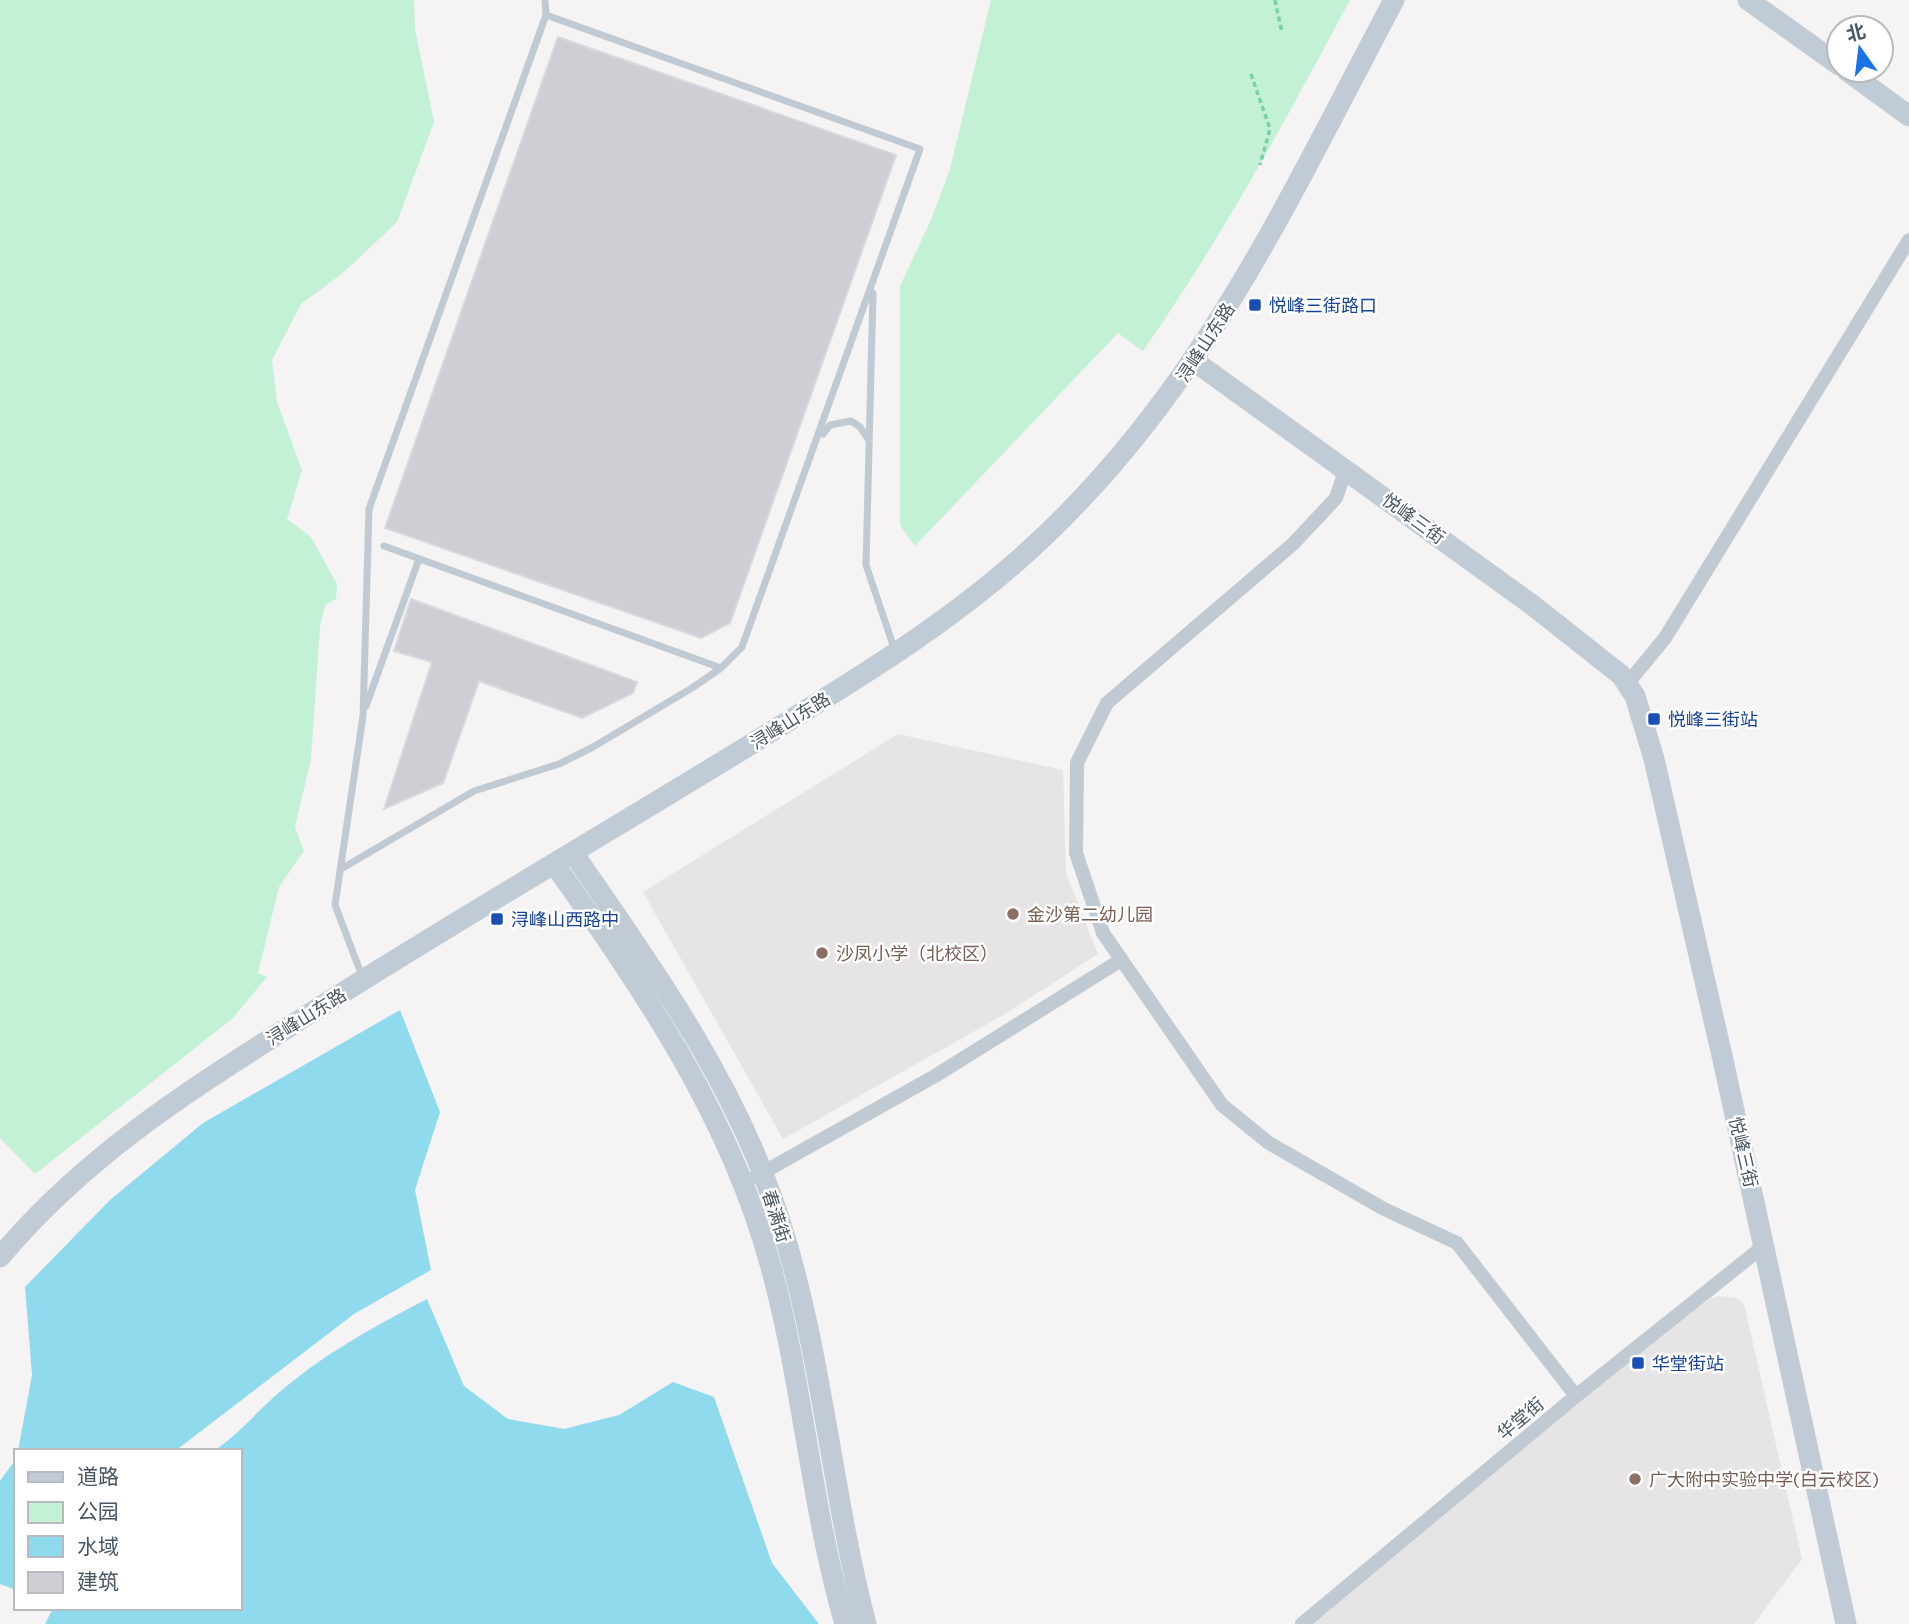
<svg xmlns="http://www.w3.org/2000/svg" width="1909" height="1624" viewBox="0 0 1909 1624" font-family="Commissioner,'Noto Sans SC',sans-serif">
	<rect width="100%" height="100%" fill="#f5f3f3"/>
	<path fill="#e6e4e5" d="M898,734L1063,770L1066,873L1098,954L1005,1014L783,1139L643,892Z
		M1719,1296L1737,1298L1744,1304L1802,1559L1754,1624H1313L1583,1399L1711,1298Z"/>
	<path fill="#c3f1d5" d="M0,0H414L415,29L434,122L397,222L343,273L301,304L272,360L277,402L302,470L287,519L311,537L337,584L336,599L325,605L320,627L311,759L295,827L304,851L279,887L258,973L267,977L232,1019L35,1174L0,1138Z
		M991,0H1350C1286,120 1221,239 1143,351L1118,333L915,546L900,525V286L931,220L950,169Z"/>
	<path fill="#90daee" d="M400,1010L440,1112L415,1190L431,1270L354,1314L175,1451H18L32,1375L25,1287L110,1200L203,1123Z
		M427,1299L464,1386L508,1419L564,1429L619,1415L673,1382L714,1397L772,1563L819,1624H45L53,1608H240V1451H214C237,1435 253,1416 274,1397C320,1356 373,1327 427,1299Z
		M16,1459V1590L0,1584V1481Z"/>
	<path fill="#cdcfd5" stroke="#d7d9de" stroke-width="2" d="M558,37L896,155L730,623L701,638L385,528Z
		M411,599L637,682L633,693L582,718L479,681L443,783L384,809L432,662L394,651Z"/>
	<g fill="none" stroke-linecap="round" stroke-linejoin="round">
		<path stroke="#7ad0a6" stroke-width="3.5" stroke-dasharray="5 3.5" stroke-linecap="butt" d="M1275,0L1282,33
			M1251,74L1270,129L1260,165"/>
		<path stroke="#c1cad2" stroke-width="7" d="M545,0L546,15
			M873,293L866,565L895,651
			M823,434L830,425L851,421L860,427L868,439
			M384,546L721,668
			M366,706L419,559
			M341,869L474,791L559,764L593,747L692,688L721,668L742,647L920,149L546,15L369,509L363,716L335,905L362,976"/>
		<path stroke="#c1cad2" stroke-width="14" d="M1346,468L1336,498L1293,544L1107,703L1077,763L1076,853L1103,933L1222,1105L1269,1143L1384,1209L1457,1243L1576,1396
			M1628,683L1665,638L1909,240
			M755,1177L935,1076L1121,960
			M1302,1624L1576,1396L1765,1245"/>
		<path stroke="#c1cbd6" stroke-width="21" d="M1748,0L1839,65
			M1846,70L1909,116
			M1194,361L1531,604L1621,675L1635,696L1654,759L1723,1060L1846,1624
			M573,853C648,962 726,1069 771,1195C821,1333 829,1483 866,1624
			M554,864C644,990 730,1116 771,1267C803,1384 811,1507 845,1624
			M0,1257C88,1152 195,1087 309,1014C455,921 605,834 753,743C843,687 935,633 1015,563C1196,405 1284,207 1394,0"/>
	</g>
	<g fill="#1a4fb4" stroke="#fff" stroke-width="2.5">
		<rect x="1248" y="298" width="14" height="14" rx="3.5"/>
		<rect x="1647" y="712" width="14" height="14" rx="3.5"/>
		<rect x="490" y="912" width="14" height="14" rx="3.5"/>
		<rect x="1631" y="1356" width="14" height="14" rx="3.5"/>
	</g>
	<g fill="#8d6e63" stroke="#fff" stroke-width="2.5">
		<circle cx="1013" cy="914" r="7"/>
		<circle cx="822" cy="953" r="7"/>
		<circle cx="1635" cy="1479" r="7"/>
	</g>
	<g text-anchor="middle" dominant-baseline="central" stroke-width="5" stroke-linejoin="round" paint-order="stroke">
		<g font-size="18" fill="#164399" stroke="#fff" text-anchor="start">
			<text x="1269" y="305">悦峰三街路口</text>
			<text x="1668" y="719">悦峰三街站</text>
			<text x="511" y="919">浔峰山西路中</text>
			<text x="1652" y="1363">华堂街站</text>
		</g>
		<g font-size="18" fill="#4a5661" stroke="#fff">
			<text transform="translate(1205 342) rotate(-57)">浔峰山东路</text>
			<text transform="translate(1414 518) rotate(36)">悦峰三街</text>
			<text transform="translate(790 720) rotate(-32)">浔峰山东路</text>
			<text transform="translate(306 1016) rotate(-32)">浔峰山东路</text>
			<text transform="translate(1744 1152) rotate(77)">悦峰三街</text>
			<text transform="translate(777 1216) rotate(72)">春满街</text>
			<text transform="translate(1520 1418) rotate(-40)">华堂街</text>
		</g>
		<g font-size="18" fill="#785e54" stroke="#fff" text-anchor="start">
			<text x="1027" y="914">金沙第二幼儿园</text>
			<text x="836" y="953">沙凤小学（北校区）</text>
			<text x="1649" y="1479">广大附中实验中学(白云校区)</text>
		</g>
	</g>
	<rect x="14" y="1449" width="228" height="161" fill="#ffffff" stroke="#b7bbc0" stroke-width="2"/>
	<rect x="28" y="1472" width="35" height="10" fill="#c1cbd6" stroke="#b7bbc0" stroke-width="2"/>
	<text x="77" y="1484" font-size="21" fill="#4a5661">道路</text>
	<rect x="28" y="1502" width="35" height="21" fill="#c3f1d5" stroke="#b7bbc0" stroke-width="2"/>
	<text x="77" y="1519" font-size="21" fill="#4a5661">公园</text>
	<rect x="28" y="1536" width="35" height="21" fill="#90daee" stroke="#b7bbc0" stroke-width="2"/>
	<text x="77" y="1554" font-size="21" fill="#4a5661">水域</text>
	<rect x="28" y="1572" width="35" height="21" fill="#cdcfd5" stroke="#b7bbc0" stroke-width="2"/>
	<text x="77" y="1589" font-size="21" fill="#4a5661">建筑</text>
	<g transform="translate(1860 49) rotate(346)"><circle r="33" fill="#ffffff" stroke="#b7bbc0" stroke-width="2"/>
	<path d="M0-5L12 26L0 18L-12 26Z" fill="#1a73e8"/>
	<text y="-10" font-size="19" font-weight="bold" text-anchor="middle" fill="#4a5661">北</text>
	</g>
</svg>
